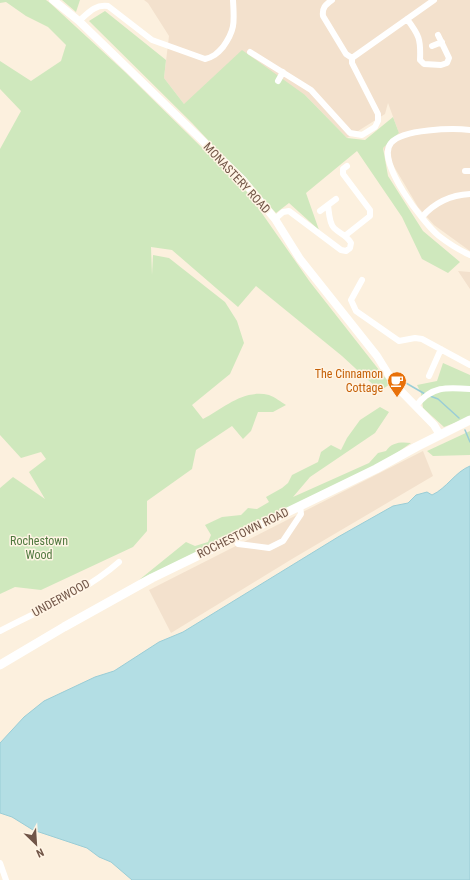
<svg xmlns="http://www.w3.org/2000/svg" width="470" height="880" viewBox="0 0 470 880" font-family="'Roboto Condensed',sans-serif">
	<rect width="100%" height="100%" fill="#fcf0de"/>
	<path fill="#f3e1cd" d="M144,0H470V251L434,225L418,207L383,148L399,133L388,103L385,114L347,138L305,95L184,104L164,78L169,36L148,3Z
		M458,271L470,272V289Z
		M423,451L433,476L292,559L171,633L149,590Z"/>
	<path fill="#cfe8bd" d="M0,0H46L50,3L125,72L247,192L310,282L390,384L380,391L342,356L256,286L238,307L172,250L151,247L152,275L153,255L169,258L225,302L237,321L244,343L230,374L192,405L203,419C224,408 243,389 269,395C275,397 281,402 286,405L273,412H258L251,431L243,439L232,426L196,450L192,469L147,501V531L133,547L41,590L15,587L0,594V488L13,477L45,499L29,472L46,459L41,452L21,458L0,435V149L21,111L0,89V61L31,81L61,61L66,45L48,27L26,16L6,2L0,3Z
		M62,0H80L76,12Z
		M105,11L166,60L164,78L184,104L242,50L305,95L347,138L365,140L393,117L399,133L383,148L388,176L423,231L460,262L448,273L422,259L402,217L357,151L306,193L319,230L289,203L276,213L192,123L89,21Z
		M443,363L470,375V417L444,427L423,408L421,393L417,385L437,381Z
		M380,407L389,412L375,433L310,477L293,497L369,463L378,453L386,451C392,442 401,442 411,443L388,459L139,580L186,542L195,546L208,542L211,535L205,525L222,517L241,515L248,508L257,509L269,502L266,497L282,488L288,483L292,475L318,462L321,452L331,445L341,450L347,438L360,420Z
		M470,431V455L433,456L427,451Z"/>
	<path fill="#b3dee4" stroke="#9acdd6" d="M470,466V880H132L111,862L99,857L87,848L33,830L12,817L0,813V743L24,717L44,701L95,677L114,671L159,642L183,632L338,537L393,506L408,503L416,495L427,492L432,495C447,488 455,472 470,466Z"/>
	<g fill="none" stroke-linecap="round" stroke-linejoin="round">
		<path stroke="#9acdd6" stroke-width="1.5" d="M399,379L425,394
			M430,396L438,399L459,418
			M465,430L470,442"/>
		<path stroke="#fff" stroke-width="6" d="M332,0C325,5 322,8 323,16L346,54L352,58
			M407,19C419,35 421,39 420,60L424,64L441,65L447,63L449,58L438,35
			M79,21C88,13 95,4 108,6L152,40L205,59C213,57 217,54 223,47C236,29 234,21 233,0
			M432,46L442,42
			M250,52L311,90L350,133L362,135L375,127L378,121V114L352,63V58L434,0
			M278,81L283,72
			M470,130C453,128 402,129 391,143C375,161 424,224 439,236C448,243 459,250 470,255
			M465,171H470
			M320,211L336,199
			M422,217C435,202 451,195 470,194
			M275,219L283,212L289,211L341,250L346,251L350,248L351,243C347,235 340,234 334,228C329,223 329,212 328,205
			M346,235L370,216V210L343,174V169L347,166
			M362,280L351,300L356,311L399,341L415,338L422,339L470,365
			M429,376L441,349
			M416,406C431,386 447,387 470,389
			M234,537L238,544L269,548L283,541L301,514L300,506
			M0,631C40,610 85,592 119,562
			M0,863L6,880"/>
		<path stroke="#fff" stroke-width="8" d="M53,0L79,21L242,179L275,219L300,259L377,356L395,385L434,425L440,435"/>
		<path stroke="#fff" stroke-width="9" d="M0,665L64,627L152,578L376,469L416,447L470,420"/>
	</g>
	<defs>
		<symbol id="cafe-pin" viewBox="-11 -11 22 30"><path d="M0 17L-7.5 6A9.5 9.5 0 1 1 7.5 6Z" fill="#e8710a" stroke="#fff4e4"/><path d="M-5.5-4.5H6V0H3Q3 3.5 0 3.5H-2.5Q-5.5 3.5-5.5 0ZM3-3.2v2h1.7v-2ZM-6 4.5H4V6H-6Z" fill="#fff"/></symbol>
	</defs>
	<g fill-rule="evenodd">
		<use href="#cafe-pin" x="386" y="370" width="22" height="30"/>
	</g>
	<g text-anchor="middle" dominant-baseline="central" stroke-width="3" stroke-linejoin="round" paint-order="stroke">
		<g font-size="12" fill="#715547" stroke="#fff4e4">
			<text transform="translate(237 178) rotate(47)">MONASTERY ROAD</text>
			<text transform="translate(243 533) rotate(-26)">ROCHESTOWN ROAD</text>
			<text transform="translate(61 598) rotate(-29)">UNDERWOOD</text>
		</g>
		<g font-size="12" fill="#c56008" stroke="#fff4e4" text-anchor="end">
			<text x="383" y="374">The Cinnamon<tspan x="383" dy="14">Cottage</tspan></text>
		</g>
		<g font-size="12" fill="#50783f" stroke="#fff4e4">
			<text x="39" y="541">Rochestown<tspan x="39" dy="14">Wood</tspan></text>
		</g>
	</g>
	<g transform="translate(36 844) rotate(155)" stroke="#fff4e4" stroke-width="3" paint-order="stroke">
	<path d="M0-3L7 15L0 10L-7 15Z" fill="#715547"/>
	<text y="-6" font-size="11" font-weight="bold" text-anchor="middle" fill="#715547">N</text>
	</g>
</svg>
